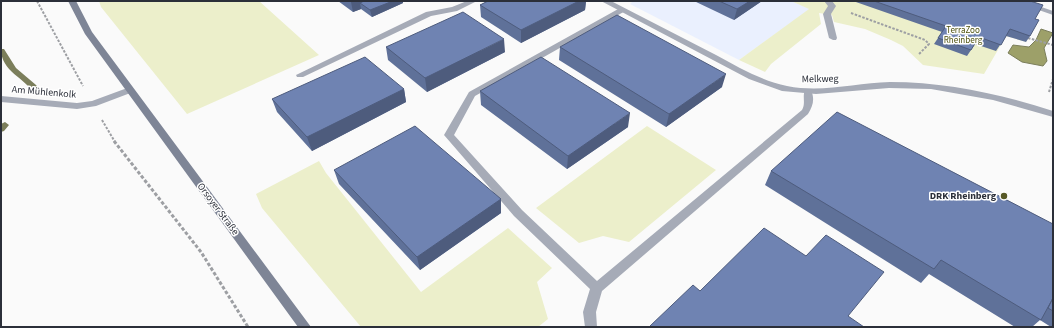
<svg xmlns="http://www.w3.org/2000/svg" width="1054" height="328" viewBox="0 0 1054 328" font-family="'Source Sans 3',sans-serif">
	<rect width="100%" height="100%" fill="#fafafa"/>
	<path fill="#eaf0fe" d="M633,1H791L810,9L739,60L630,4Z"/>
	<path fill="#ecefcb" d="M99,1H259L319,55L187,114L101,7Z
		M791,1H1006L1031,25L1035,26L1026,42L1006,36L984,74L923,65L903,46L891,40L865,29L834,22L832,15L819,13L821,24L771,64L765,72L739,60L809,9Z
		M647,126L716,170L629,242L603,236L579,243L536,208Z
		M319,161L326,173L421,292L508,228L552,268L537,282L548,319L538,327H361L262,208L256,194Z"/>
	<path fill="#9da069" stroke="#7b7e5b" d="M1041,29L1053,33L1044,48L1047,61L1043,66L1022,62L1008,53L1013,45L1029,47L1036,40Z"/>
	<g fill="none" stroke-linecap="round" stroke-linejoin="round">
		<path fill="#7b7e5b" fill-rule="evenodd" d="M1,49H4L16,68L36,85L42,93L41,95H35C25,77 1,72 1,49Z
			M5,122L9,125L4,131L1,132V124Z"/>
		<path stroke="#9d9fa3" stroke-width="2" stroke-dasharray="2.5 1.5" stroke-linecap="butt" d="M37,1L83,86
			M851,13L925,40L929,44L918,55
			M1028,38L1053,45
			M1049,92L1053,79
			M102,120L115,142"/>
		<path stroke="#9d9fa3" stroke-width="3" stroke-dasharray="3.5 2" stroke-linecap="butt" d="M114,141L201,252L248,327"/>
		<path fill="#a6abb7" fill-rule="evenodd" d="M467,1H477L457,11L431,16L303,77H297L296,75L426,12L452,7Z
			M824,1H832L836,6L831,14L837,38L836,40H833L829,38L823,14L828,6Z
			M1013,1H1024L1053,11V15Z
			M620,8H623L627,10L475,96L454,135L522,210L597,281L802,110C806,103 802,97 805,90H811C815,99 813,106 808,114L602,291L596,312L597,327H585L583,312L590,289L514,216L444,135L469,92Z"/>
		<path fill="#a6abb7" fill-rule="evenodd" d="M601,1H611C646,19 681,37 716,55C738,67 762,81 787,86C822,93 856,83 890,82C946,82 1000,94 1053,111V117L993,100L931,89L889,88L816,94L782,91L749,79Z
			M130,87L134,90L133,92L96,106L77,109L1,102V96L77,103L92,101Z"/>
		<path fill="#7e8596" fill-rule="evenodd" d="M68,1H76L92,32L311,327H298L85,34Z"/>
	</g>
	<path fill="#5f7199" d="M338,1H403V3L372,17L361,9L353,12Z
		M488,1H586L585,10L521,43L481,17L480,5Z
		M694,1H762L734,20Z
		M853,1H1030L1035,19L1030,36L1026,42L1006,36L996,51L975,44L967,56L934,44L942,32Z
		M386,47L505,52L427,92L388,60Z
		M560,47L722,87L666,127L559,60Z
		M404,89L406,102L312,151L277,112L272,99Z
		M480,91L628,127L567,169L481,105Z
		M334,170L501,199V213L420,270L339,184Z
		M771,171L1053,224V327H1051L1040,320L1032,327H1015L929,274L921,283L765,185Z"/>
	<path fill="#4e5c7d" d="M353,1H380L360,3L361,9L353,12L351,2Z
		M393,1H403V3L372,17L370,10Z
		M579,1H586L585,10L521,43V30Z
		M750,1H762L734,20L737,9Z
		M504,39L505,52L427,92L425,78Z
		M726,74L722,87L666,127L669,114Z
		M404,89L406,102L312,151L307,137Z
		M630,113L628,127L567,169L568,156Z
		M501,199V213L420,270L417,257Z"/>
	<path fill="#6f83b2" stroke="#4e5c7d" d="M364,1H393L370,10L360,3Z
		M488,1H579L521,30L480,5Z
		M719,1H750L737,9Z
		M874,1H1030L1043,5L1035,19L1039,20L1030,36L1010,29L1001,45L979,37L971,50L938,38L946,26Z
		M463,12L504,39L425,78L386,47Z
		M617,15L726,74L669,114L560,47Z
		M365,57L404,89L307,137L272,99Z
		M541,57L630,113L568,156L480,91Z
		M837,112L1053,224V298L1041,320L941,260L934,269L771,171Z
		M415,126L501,199L417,257L334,170Z
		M764,228L806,256L826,235L884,272L848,316L864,327H651L650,326L693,285L700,291Z
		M1053,298V311L1048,308Z"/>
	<circle fill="#575926" stroke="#fff" stroke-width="1.5" cx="1004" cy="196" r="4"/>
	<g text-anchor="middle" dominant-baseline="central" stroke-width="3" stroke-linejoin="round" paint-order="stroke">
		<g font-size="9" fill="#4d500d" stroke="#fff">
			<text x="963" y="30">TerraZoo<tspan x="963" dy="10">Rheinberg</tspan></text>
		</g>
		<g font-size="10" fill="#2b2f39" stroke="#fff">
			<text transform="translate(820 79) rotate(-1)">Melkweg</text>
			<text transform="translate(44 92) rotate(5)">Am Mühlenkolk</text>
			<text transform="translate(218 209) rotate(53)">Orsoyer Straße</text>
		</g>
		<g font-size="10" font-weight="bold" fill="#2b2f39" stroke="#fff" text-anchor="end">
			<text x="996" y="196">DRK Rheinberg</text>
		</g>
	</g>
	<rect width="1054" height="328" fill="none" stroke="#2b2f39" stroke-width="4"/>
</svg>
